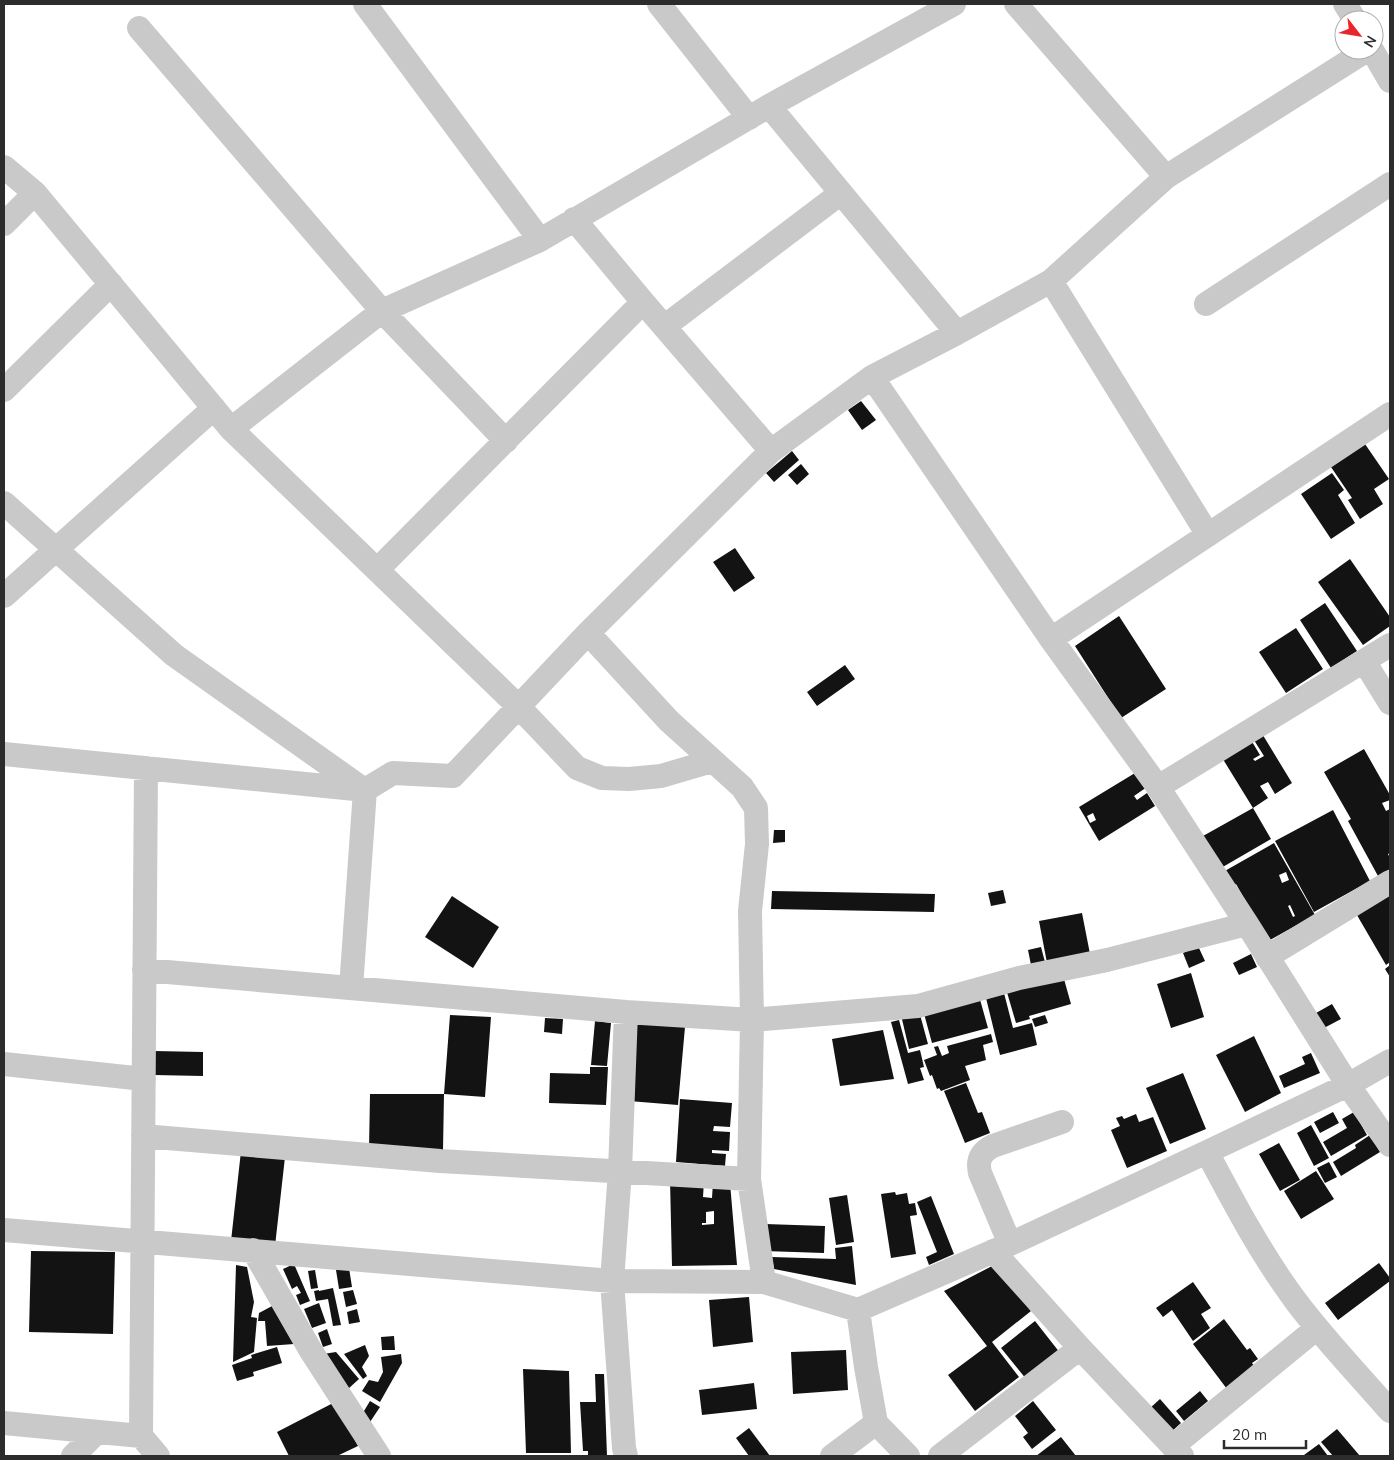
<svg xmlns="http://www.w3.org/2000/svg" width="1394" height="1460" viewBox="0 0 1394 1460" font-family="Mulish,sans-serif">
	<rect width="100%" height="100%" fill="#fff"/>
	<path fill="#131313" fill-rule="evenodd" d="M861,401L876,420L862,430L848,410Z
		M1365,444L1389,479L1374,489L1383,504L1360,519L1348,500L1352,498L1331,467Z
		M792,451L799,460L774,482L766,473Z
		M801,464L809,474L797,485L788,475Z
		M1332,473L1344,490L1338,495L1355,523L1331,539L1301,494Z
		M735,548L755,578L734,592L713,562Z
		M1350,559L1390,617V626L1363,645L1318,582Z
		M1325,603L1357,651L1331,668L1300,620Z
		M1119,616L1166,689L1121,718L1075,646Z
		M1296,628L1323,669L1286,693L1259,652Z
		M845,665L855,679L817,706L807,692Z
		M1261,732L1292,783L1275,794L1268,782L1260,786L1268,798L1253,808L1221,756L1248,735L1260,755L1253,759L1255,761L1264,756L1252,737Z
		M1364,749L1390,795V800L1382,803L1386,811L1390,809V853L1388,854L1390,858V869L1378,876L1348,821L1351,819L1324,772Z
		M1135,773L1147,787L1134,796L1137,800L1147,793L1155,806L1099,841L1079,807ZM1093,813L1096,820L1090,823L1087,816Z
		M1253,808L1271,839L1221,868L1203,836Z
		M1333,810L1370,881L1314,912L1275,841Z
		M774,830H785V842L773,843Z
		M1274,843L1315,915L1268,941L1236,884L1232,887L1223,872ZM1286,872L1289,880L1282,883L1279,875ZM1290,905L1295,916L1293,917L1288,906Z
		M1003,890L1006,903L991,906L988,893Z
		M1390,890V962L1386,965L1354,910Z
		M772,891L935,894L934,912L771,909Z
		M452,896L499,927L473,968L425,937Z
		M1082,913L1090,954L1047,963L1039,921Z
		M1198,946L1205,961L1189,968L1183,953Z
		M1041,947L1045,962L1031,965L1028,950Z
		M1251,954L1257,967L1239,975L1233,963Z
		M1390,965V977L1385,969Z
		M1062,972L1071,1004L1029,1016L1030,1019L1016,1023L1006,989Z
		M1191,973L1204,1017L1171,1028L1157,984Z
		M1004,993L1013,1028L1032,1023L1037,1045L1000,1055L986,998Z
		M979,996L988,1028L932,1043L923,1010Z
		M1332,1004L1341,1019L1324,1028L1316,1013Z
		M919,1011L928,1044L909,1049L901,1015Z
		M450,1015L491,1017L485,1097L444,1094Z
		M1045,1015L1048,1023L1035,1027L1032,1019Z
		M545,1018L563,1019L562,1034L544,1032Z
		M899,1020L908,1053L920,1050L924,1067L920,1068L924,1080L908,1084L891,1022Z
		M595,1021L611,1023L607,1066L591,1065Z
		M636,1023L685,1027L678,1105L629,1101Z
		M883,1030L894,1079L840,1086L832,1039Z
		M991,1034L993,1042L983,1045L986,1060L965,1066L970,1080L941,1091L939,1088L937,1089L932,1075L930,1076L924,1060L937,1055L934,1047L938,1046L942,1056L949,1053L947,1046Z
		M1254,1036L1281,1093L1245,1112L1216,1055Z
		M154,1051L203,1052V1076L154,1075Z
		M1311,1053L1320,1073L1284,1088L1279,1076L1305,1064L1302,1057Z
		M590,1067H608L606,1105L549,1103L550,1073L590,1074Z
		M1183,1073L1206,1129L1170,1144L1146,1088Z
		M966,1083L978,1113L982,1112L990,1133L965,1143L944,1091Z
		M370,1094H444L443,1150L369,1149Z
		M680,1099L732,1103L730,1127L714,1126L713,1131L730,1132L729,1151L712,1150V1153L726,1154L725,1166L676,1162Z
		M1333,1112L1339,1123L1320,1133L1314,1122Z
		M1354,1112L1367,1135L1331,1156L1323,1142L1347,1128L1342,1119Z
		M1136,1114L1139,1122L1153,1117L1167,1151L1127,1168L1111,1130L1120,1126L1116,1118L1122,1116L1124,1119Z
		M1311,1125L1329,1158L1314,1166L1297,1133Z
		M1370,1135L1380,1152L1341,1176L1333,1162L1356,1148L1355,1145Z
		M1279,1143L1300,1180L1280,1191L1259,1154Z
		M241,1151L285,1157L275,1246L231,1241Z
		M1329,1162L1337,1177L1325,1183L1317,1168Z
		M1316,1171L1334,1199L1301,1219L1284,1191Z
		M670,1180L704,1181L703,1197L712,1198L713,1182L730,1183L737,1265L672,1266ZM714,1211V1224L702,1225V1223H706V1212Z
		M895,1192L896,1195L907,1193L909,1204L915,1203L917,1215L910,1216L916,1254L891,1258L881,1194Z
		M847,1195L854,1242L836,1245L829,1198Z
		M931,1196L954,1254L929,1265L926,1257L937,1252L917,1202Z
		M765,1224L825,1226L824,1253L764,1251Z
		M852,1246L856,1285L774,1269L772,1257L836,1259L835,1248Z
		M31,1251L115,1252L113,1334L29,1332Z
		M1379,1263L1390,1278V1281L1338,1320L1325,1303Z
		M294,1264L310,1301L300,1305L296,1295L301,1293L297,1286L292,1289L283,1269Z
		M236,1265L247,1267L254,1302L251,1317L257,1318L254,1352L233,1362Z
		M994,1265L1031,1311L992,1342L1019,1377L975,1411L948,1375L987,1346L944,1291Z
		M349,1268L352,1287L339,1289L336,1270Z
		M315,1270L318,1288L311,1289L308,1271Z
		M1193,1282L1211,1308L1201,1314L1210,1328L1193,1341L1172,1310L1163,1317L1156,1308Z
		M333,1288L341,1325L333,1326L328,1299L316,1301L314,1291L319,1290V1291Z
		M353,1290L357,1304L346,1307L343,1292Z
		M749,1297L753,1342L713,1347L709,1300Z
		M319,1303L326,1323L312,1328L304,1309Z
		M274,1305L294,1344L267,1346L265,1321H258L259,1313Z
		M357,1309L360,1322L349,1324L347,1312Z
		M1224,1319L1247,1350L1250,1348L1258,1359L1252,1363L1255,1367L1227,1389L1193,1344Z
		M1035,1321L1064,1358L1031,1385L1001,1348Z
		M327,1329L332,1344L323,1347L318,1333Z
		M394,1336L395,1350H382L381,1337Z
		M365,1345L369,1356L362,1367L367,1376L363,1379L344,1354Z
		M277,1347L282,1363L253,1372L254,1376L237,1381L232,1365L252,1358L251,1355Z
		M846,1350L848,1390L793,1394L791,1352Z
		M336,1352L359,1379L348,1389L317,1355Z
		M401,1354L402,1363L380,1402L362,1391L369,1380L378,1382L383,1372L381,1357Z
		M523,1369L569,1371L571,1453H526Z
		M595,1374H604L607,1456H588V1451H583L580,1402H596Z
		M754,1383L757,1409L702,1415L699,1390Z
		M1200,1391L1208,1401L1184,1421L1176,1411Z
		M1160,1399L1181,1423L1170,1433L1149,1409Z
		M370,1401L380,1407L370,1422L361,1416Z
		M1033,1401L1056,1430L1032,1449L1023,1437L1028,1433L1015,1416Z
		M335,1402L358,1446L337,1456H289L277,1432Z
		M749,1428L770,1456H749L736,1438Z
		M1337,1429L1360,1456H1333L1321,1442Z
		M1061,1437L1076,1456H1036Z
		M1319,1444L1328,1456H1305L1304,1455Z"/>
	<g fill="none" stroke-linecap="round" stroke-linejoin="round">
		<path stroke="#c9c9c9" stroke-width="24" d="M365,4L540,240
			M659,4L749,118
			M1016,4L1166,177
			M1345,4L1355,20
			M139,28L382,311L506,441
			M1372,50L1390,81
			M769,106L957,333
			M4,167L35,193L231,429L518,706L577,768L602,778L629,779L661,776L712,761
			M574,219L643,302L771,451
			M4,224L35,193
			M1051,281L1208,535
			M1206,304L1390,184
			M665,326L841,193
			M872,377L1051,639L1158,787L1247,924L1348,1085L1390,1145
			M4,390L111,284
			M231,429L382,311L540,240L769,106L954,4
			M4,503L174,655L363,789
			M377,570L643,302
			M4,596L214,408
			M588,633L669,721L742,787L756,808L757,844L750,911L752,1020L749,1179L764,1282
			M1051,639L1390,414
			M1364,661L1390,703
			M4,754L365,790L393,773L453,776L588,633L771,451L872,377L957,333L1051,281L1166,177L1367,50
			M146,768L141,1436L158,1456
			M1158,787L1390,645
			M1267,957L1390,882
			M144,970L626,1012L752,1020L918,1006L1019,978L1107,960L1247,924
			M351,988L365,790
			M4,1064L144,1079
			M143,1136L440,1161L749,1179
			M1207,1152C1234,1203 1261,1254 1295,1300C1324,1339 1358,1374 1390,1411
			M4,1230L612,1281L764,1282L858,1310L1010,1244L1207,1152L1348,1085L1390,1061
			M1010,1244L980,1173C977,1160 981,1152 993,1146L1062,1122
			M253,1250L311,1351L379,1456
			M993,1251L1080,1348L1182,1456
			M858,1310L866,1367L876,1423L908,1456
			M4,1423L141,1436
			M1173,1446L1317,1328
			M73,1456L97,1432
			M626,1456L624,1448L612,1281L620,1171L626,1012
			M832,1456L876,1423
			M940,1456L1080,1348"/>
	</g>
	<rect width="1394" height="1460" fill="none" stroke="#2c2c2c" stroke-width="10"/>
	<g transform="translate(1359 35) rotate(121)"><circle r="24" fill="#ffffff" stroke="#ababab"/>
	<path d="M0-4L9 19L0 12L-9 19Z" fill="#eb262b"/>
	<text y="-8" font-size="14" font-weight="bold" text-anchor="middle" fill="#2c2c2c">N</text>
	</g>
	<path d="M1224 1440v8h82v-8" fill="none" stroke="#2c2c2c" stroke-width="2.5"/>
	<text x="1232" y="1440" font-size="15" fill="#2c2c2c" stroke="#ffffff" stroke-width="4" paint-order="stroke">20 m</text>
</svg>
